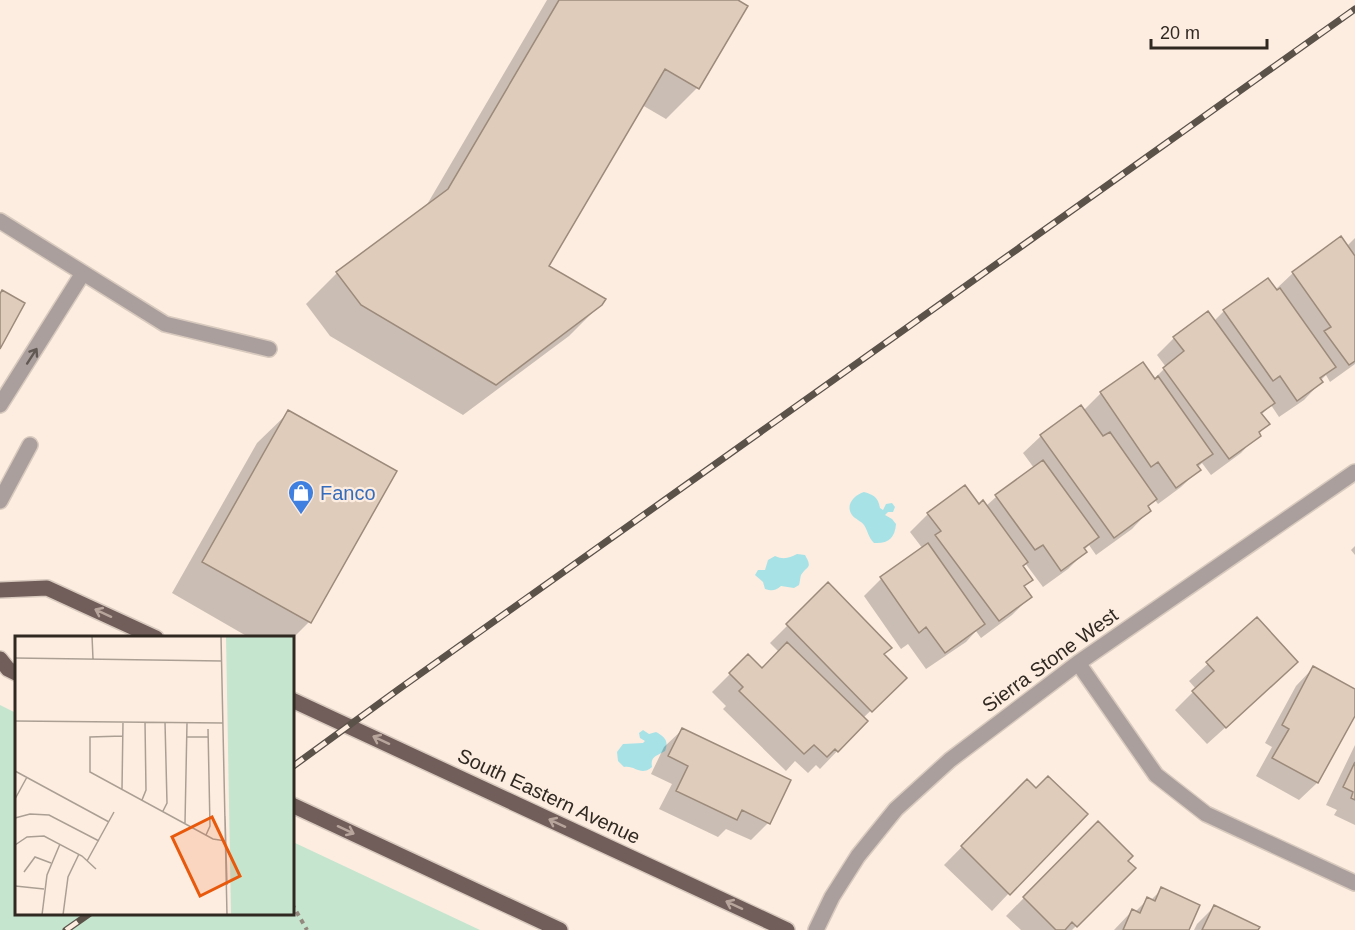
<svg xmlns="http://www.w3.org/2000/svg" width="1355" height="930" viewBox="0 0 1355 930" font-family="Arial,sans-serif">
	<rect width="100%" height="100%" fill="#fdede0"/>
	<path fill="#c5e5ce" d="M0,705L16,713V914H292L293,842L480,930H0Z"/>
	<path fill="#a7e2e7" d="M864,492C874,495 878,497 880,508L883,510L886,504L892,503L895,507L893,512H888L885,515L892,519L896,524C895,538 888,544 874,543C868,537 868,531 864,525C861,521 855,519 852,515C845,505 854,495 864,492Z
		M797,554L805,555C813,569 807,565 801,575C800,578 800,582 799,585L794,588L781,586C775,591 772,591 765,589L763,582L755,575L758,570H765L768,560L775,556C784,560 789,558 797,554Z
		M643,730L649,734L656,732C665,737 669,741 665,751C657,756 650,756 652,767C640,777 636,765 624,767L618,761L617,752L623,744L643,743L645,741L640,738L639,733Z"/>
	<path fill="#0003" d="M547,0H735L697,88L666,119L642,105L547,266L601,304L569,336L463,415L330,336L306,304L337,273L425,208Z
		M1355,238V364L1330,382L1326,375L1320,381L1321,382L1304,400L1279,417L1271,405L1261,415L1268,424L1241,453L1211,475L1202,463L1197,468L1199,470L1181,487L1158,504L1155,500L1147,507L1149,511L1132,529L1096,555L1089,545L1084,550L1085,552L1068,569L1043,587L1025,563L1021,567L1031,579L1023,587L1030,597L1012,615L981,638L976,631L966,642L926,669L908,644L901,649L864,596L881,579L923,549L910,532L928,514L978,506H986L996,497L1034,468L1023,453L1041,436L1083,411L1101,393L1143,364L1154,379L1166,367L1157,355L1174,338L1214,321L1224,311L1275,290L1293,273L1341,239L1347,246Z
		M289,412L309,622L292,639V638H250L172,593L257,443Z
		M1355,546V555L1351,550Z
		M828,585L883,655L905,678L863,718L866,721L820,769L816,765L808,773L795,761L786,771L723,709L726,706L712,692L748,656L762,670L779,652L770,643Z
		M1257,619L1278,680L1207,744L1175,710L1196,689L1189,681Z
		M1313,668L1355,691V713L1317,783L1299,800L1256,776L1272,747L1265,743L1296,686Z
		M682,730L768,823L751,840L726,829L718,837L659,809L672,784L651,774L664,747Z
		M1355,745V825L1334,815L1337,810L1326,805Z
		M1027,781L1036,790L1009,893L992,911L944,865Z
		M1098,823L1126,861L1134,868L1072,930H1021L1006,916Z
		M1162,889L1187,930H1114L1132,911L1135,912L1148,899L1150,901Z
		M1214,907L1257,930H1194L1197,924Z"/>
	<path fill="#dfccbb" stroke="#9c8a7b" stroke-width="1.5" d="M559,0H738L748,6L699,89L665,69L549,266L606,299L602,305L496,385L361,305L336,272L448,189Z
		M1341,236L1355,256V361L1349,365L1324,331L1331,327L1292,272Z
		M1268,278L1277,290L1280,288L1336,367L1320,378L1323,382L1297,401L1280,376L1273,381L1223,310Z
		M2,290L25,303L0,349V294Z
		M1208,311L1275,403L1261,413L1270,424L1259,432L1261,436L1229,459L1163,368L1184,351L1173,337Z
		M1143,362L1155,379L1158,376L1213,454L1197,465L1201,470L1176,488L1158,462L1151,467L1100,392Z
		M1081,405L1103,436L1110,432L1157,499L1148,506L1151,511L1114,538L1040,435Z
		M288,410L397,471L311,623L202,562Z
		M1043,460L1099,537L1084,548L1087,552L1061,571L1043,545L1035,550L995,495Z
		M965,485L979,504L983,500L1028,562L1023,566L1033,580L1024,586L1032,597L999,621L935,535L941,531L927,513Z
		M928,543L985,624L945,653L926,627L919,633L880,577Z
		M828,582L892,648L884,654L907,678L872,712L786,624Z
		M1257,617L1298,662L1226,728L1192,691L1214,671L1206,662Z
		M787,642L868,721L838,752L835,749L827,757L814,745L804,754L739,691L743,687L729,673L748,654L762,668Z
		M1313,666L1355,689V716L1318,783L1272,758L1289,729L1282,725Z
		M682,728L791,780L770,824L742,810L737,820L676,791L688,766L668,756Z
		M1355,762V800L1351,798L1353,792L1343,787Z
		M1048,776L1088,814L1010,895L961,846L1027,779L1036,788Z
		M1098,821L1133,856L1128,861L1136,868L1077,927L1072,922L1065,930H1056L1023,897Z
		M1161,887L1200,905L1189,930H1123L1132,909L1140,913L1147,897L1155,901Z
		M1214,905L1260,927L1258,930H1202Z"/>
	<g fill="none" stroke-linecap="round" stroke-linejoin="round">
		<defs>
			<path id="service" d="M0,221L165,324L269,349
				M0,405L83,273
				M0,501L30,445"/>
			<path id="minor" d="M1078,663L1156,775L1206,814L1355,883
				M816,930L832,897L858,856L896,809L950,760L1078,663L1355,472"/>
			<path id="primary" d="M0,590L47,588L156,638
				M0,659L8,669L16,673
				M292,700L787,930
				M292,805L560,930"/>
		</defs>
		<use href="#service" stroke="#d8cabe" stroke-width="18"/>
		<use href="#minor" stroke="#d8cabe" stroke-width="18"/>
		<use href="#primary" stroke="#d8cabe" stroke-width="18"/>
		<path stroke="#94897f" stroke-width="4" stroke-dasharray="4.5 4.5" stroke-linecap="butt" d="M292,904L307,930"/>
		<use href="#service" stroke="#ab9f9d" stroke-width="15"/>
		<use href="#minor" stroke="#ab9f9d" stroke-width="15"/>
		<use href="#primary" stroke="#715d59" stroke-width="15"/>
		<defs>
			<path id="rail" d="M292,767L399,689L1355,9
				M66,930L89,914"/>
		</defs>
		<use href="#rail" stroke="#5b524a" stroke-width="7"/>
		<use href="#rail" stroke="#fdede0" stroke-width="4.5" stroke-dasharray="14" stroke-linecap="butt"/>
	</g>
	<defs><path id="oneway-shaft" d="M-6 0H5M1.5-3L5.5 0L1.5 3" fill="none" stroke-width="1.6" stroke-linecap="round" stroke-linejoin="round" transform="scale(1.5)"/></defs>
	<use stroke="#615853" href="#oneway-shaft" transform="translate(32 356) rotate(-57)"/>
	<g stroke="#b7a59c">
		<use href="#oneway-shaft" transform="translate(103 613) rotate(-155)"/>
		<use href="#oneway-shaft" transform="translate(381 740) rotate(-155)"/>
		<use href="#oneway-shaft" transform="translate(557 823) rotate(-155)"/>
		<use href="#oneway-shaft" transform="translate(346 830) rotate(25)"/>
		<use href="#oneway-shaft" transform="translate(734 905) rotate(-155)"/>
	</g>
	<defs>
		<symbol id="shop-pin" viewBox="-11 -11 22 30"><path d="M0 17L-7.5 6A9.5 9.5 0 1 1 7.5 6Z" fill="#3f7fe0" stroke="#fdede0"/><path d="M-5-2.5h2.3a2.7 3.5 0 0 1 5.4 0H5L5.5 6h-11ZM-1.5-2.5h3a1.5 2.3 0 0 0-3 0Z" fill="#fff"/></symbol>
	</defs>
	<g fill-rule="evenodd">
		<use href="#shop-pin" x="286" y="478" width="30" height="40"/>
	</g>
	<g text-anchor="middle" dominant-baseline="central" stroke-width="4.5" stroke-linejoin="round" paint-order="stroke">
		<g font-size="20" fill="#366cbe" stroke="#fdede0" text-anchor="start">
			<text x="320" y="493">Fanco</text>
		</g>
		<g font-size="20" fill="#302922" stroke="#fdede0">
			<text transform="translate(1050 660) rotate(-36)">Sierra Stone West</text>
			<text transform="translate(549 796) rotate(25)">South Eastern Avenue</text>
		</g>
	</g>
	<g transform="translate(15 636)">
		<rect width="279" height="279" fill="#fdede0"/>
		<path d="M211,0H279V279H216Z" fill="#c5e5ce"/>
		<path fill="none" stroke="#ab9f94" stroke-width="1.5" d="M77,0L78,23M206,0L212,279M0,22L207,25M0,85L208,87M108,100L75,101V136L198,203L211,205M172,101H193M0,135L94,186M107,153L108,86M0,163L12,141M127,164L131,154L130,86M148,175L152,167L150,86M210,180L212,249M0,182L15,178L34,179L84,205M170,187L172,87M191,199L195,190L193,93M0,209L12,201L29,200L67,220L81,233M72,225L99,176M9,236L20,221L36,227M0,250L29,253M27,279L32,239L45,208M48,279L53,241L64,218"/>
		<path fill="#e8590c" fill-opacity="0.15" stroke="#e8590c" stroke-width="3" d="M197,181L225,240L185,260L157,201Z"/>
		<rect width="279" height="279" fill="none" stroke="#302922" stroke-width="3"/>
	</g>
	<path d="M1151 39v9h116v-9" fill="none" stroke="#302922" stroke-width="3"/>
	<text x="1160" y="39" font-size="18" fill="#302922" stroke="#fdede0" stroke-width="4.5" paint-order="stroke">20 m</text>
</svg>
